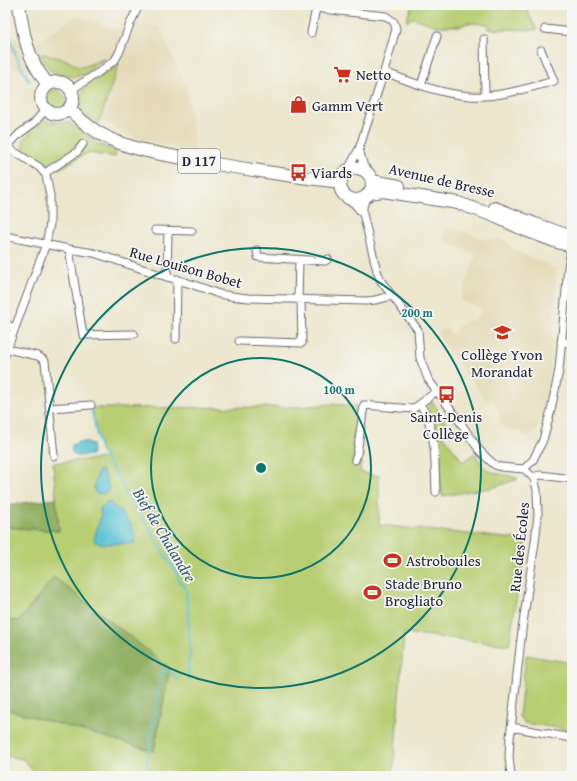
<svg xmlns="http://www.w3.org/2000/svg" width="577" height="781" viewBox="0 0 577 781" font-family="'Gentium Book Plus',serif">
	<rect width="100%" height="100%" fill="#f6f6f2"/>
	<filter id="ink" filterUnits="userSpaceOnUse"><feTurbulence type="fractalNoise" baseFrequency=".025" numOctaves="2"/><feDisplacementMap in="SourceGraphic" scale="8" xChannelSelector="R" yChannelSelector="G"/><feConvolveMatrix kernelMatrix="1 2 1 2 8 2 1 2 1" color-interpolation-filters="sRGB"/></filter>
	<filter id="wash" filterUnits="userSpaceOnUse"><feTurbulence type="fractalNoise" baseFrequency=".012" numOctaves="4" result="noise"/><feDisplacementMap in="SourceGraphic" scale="16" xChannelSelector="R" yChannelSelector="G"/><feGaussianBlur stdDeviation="0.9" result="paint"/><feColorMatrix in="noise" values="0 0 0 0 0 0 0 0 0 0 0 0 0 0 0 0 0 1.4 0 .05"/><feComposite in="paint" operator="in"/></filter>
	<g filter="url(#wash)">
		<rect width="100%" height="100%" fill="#ebe6cc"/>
		<path fill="#e5dbba" d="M5,12L6,36L36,43L77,15L121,31L124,22L160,27L186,87L196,154L133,137L96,118L69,80L47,73L5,68Z
			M448,228H455L479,238L490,240L500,239L508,242L512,249L557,269L549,381L543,413L537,430L526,438L520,430L512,431L505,429L500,421L499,416L500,411L491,399L487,402L473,383L475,382L473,380L472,381L438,336L439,332L442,329H447L452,334L456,330L455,329L469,319L471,322L480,315L482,309L460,300L476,254L443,241Z"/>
		<path fill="#b8ce72" stroke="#6d7856" d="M412,5H524L537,30L488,29V24L467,23L461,26H437L413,18L408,21H406Z
			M44,54L67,60L78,67H83L104,59L85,74L75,77L58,73L50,70L45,63L41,55Z
			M119,64L99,122H96L84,115L80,108L82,94L86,86Z
			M56,89L59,90L68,100C60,127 30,95 56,89Z
			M44,120L52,122H68L89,137L98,144L116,151L115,157L87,153L59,169L24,150L23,144L24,139Z
			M432,401L450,429L443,435L463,462L475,453C478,458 480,464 484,467C493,476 507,473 518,479L495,487L442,496L435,441L429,414V404Z
			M330,404L357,406L360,413L355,452L362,453L360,472L379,476V525L526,540L509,645L404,633L393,776H37L23,759L5,756V709L154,750L19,621L5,620V527L59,531L53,463L106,458L100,451L92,408L302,407Z
			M526,655L572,663V724L571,730L524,723L519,716Z"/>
		<path fill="#92b164" stroke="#5a6a50" d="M56,499L59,531L5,527V505Z
			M54,577L170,668L154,751L5,709V620L19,621Z"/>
		<path fill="#5ac3d6" stroke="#3e7288" d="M78,442H87L92,444V451L91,455L77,456L73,454L71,449L72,445Z
			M99,470H102L108,484L109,492C106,493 99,495 96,493C91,489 97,475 99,470Z
			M107,503H111C121,513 139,528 134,543L105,544L95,542L94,540L101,516L100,510L101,507Z"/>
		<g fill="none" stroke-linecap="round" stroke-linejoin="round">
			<path stroke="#5ac3d6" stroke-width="2" d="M5,5C6,13 7,22 8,31C12,49 20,65 29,81
				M91,408L100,449L122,484L124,490L147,525L177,574L179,582L184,585L186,588L188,610L190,654L188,661L189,681
				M145,776L161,673L163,670H165L175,676L178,680"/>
		</g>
	</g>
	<g filter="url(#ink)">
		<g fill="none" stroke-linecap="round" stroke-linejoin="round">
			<defs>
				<path id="street" d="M338,5L339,11L386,16L394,22L396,29L384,72L359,149L346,173
					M545,29L572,32
					M311,33L316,8L339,11
					M484,39L485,95
					M384,72C411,82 440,94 470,96C497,98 528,88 554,81L541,50
					M421,85L437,36
					M71,90L99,72L115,60L119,53L130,24L139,5
					M5,146L39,167L46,175L50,196V224L46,244L5,355
					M7,147L19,134L34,123L45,110
					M359,149L365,171
					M45,173L77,152L83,144
					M366,197L363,207V214L377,271L381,281L418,330L420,358L428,379L460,422L479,450L488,459L495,465L501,467L524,469
					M350,199L363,214
					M155,230L192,231
					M5,236L69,249L94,253L167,277C185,281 202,288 219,294C229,296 238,297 248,298L366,301L375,300L392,296
					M69,249L83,335L134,334
					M257,250L258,257L325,261L328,259
					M167,277L168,231
					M298,300L299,260
					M5,324L15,328
					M176,339L177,279
					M239,341L302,343L301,300
					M561,341L572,344
					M7,349L38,356L45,361L54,456
					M420,404C422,408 425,411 426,415C436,434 435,471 436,492
					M50,408L91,405
					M355,460L357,454L364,405L413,409L437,391
					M524,469L533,460L543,440L551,410L559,370L568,267L572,244
					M532,477L540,475L572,479
					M511,727L572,738
					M511,776L509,757L510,738L522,630L535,542L538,515L537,490L534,478L524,469"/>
				<path id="primary" d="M19,5C22,25 25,45 34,63C37,70 43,77 47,84
					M41 98a16 16 0 1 1 32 0a16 16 0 1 1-32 0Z
					M69,109C82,122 93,131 110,139C135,150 161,154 187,159C238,168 289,176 341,182
					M340 184a16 16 0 1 1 32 0a16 16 0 1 1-32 0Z
					M372,181L399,186
					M370,193L383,191L458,203L492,215L525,230L557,242L572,246
					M495,208L535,224L572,237"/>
			</defs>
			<use href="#street" stroke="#68676e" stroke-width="9"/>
			<use href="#primary" stroke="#68676e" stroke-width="14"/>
			<use href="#street" stroke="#fff" stroke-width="7"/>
			<use href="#primary" stroke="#fff" stroke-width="12"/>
		</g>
	</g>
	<g fill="none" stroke="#0f766e" stroke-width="2">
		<circle cx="261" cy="468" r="110"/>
		<circle cx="261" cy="468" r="220"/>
	</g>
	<defs>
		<symbol id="supermarket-bare" viewBox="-9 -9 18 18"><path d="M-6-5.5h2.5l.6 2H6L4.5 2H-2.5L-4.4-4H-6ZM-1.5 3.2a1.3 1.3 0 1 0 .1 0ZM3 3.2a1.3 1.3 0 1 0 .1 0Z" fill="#c8321e" stroke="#f6f6f2" stroke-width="2.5" paint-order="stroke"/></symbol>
		<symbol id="shop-bare" viewBox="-9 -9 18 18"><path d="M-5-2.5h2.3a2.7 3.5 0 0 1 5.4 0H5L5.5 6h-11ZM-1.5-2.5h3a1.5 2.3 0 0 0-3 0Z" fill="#c8321e" stroke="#f6f6f2" stroke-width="2.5" paint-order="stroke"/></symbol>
		<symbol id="bus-bare" viewBox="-9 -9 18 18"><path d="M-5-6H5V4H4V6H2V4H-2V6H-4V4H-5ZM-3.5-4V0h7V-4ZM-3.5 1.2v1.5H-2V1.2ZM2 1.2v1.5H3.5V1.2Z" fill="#c8321e" stroke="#f6f6f2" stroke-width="2.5" paint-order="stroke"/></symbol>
		<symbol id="school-bare" viewBox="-9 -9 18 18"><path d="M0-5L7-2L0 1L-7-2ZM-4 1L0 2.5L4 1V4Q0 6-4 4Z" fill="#c8321e" stroke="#f6f6f2" stroke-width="2.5" paint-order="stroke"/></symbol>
		<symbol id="stadium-bare" viewBox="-9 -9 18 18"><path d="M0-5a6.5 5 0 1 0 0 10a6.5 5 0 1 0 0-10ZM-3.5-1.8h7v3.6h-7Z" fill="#c8321e" stroke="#f6f6f2" stroke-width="2.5" paint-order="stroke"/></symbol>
	</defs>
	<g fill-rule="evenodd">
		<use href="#supermarket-bare" x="330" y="62" width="25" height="25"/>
		<use href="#shop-bare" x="286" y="92" width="25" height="25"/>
		<use href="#bus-bare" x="286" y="160" width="25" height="25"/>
		<use href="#school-bare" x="490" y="320" width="25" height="25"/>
		<use href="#bus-bare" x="434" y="382" width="25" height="25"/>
		<use href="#stadium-bare" x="380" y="548" width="25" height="25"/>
		<use href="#stadium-bare" x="360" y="580" width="25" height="25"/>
	</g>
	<g text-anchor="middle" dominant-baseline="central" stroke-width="3.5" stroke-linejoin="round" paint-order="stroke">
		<rect fill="#f6f6f2" stroke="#626272" stroke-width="1" x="178" y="149" width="42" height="24" rx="3"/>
		<g font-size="14" font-weight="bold" fill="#22223b">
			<text x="199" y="161">D 117</text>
		</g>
		<g font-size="15" fill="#22223b" stroke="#f6f6f2" text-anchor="start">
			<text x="356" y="74">Netto</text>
			<text x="312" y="105">Gamm Vert</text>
			<text x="311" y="172">Viards</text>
			<text x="502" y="354" text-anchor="middle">Collège Yvon<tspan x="502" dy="17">Morandat</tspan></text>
			<text x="446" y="416" text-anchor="middle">Saint-Denis<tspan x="446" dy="17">Collège</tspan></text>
			<text x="406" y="560">Astroboules</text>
			<text x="385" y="583">Stade Bruno<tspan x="385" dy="17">Brogliato</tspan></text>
		</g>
		<g font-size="15" fill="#22223b" stroke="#f6f6f2">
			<text transform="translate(442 180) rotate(13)">Avenue de Bresse</text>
			<text transform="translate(186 267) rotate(16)">Rue Louison Bobet</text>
			<text transform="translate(519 547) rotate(-84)">Rue des Écoles</text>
		</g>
		<g font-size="16" font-style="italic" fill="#365a71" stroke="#f6f6f2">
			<text transform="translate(165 535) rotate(59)">Bief de Chalandre</text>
		</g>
	</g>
	<circle cx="261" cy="468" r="6" fill="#0f766e" stroke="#f6f6f2" stroke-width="2"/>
	<g font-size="12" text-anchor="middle" font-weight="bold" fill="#0f766e" stroke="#f6f6f2" stroke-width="3.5" stroke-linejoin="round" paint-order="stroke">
		<text x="417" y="317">200 m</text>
		<text x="339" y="394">100 m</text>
	</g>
	<rect width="577" height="781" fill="none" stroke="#f6f6f2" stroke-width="20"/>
</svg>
